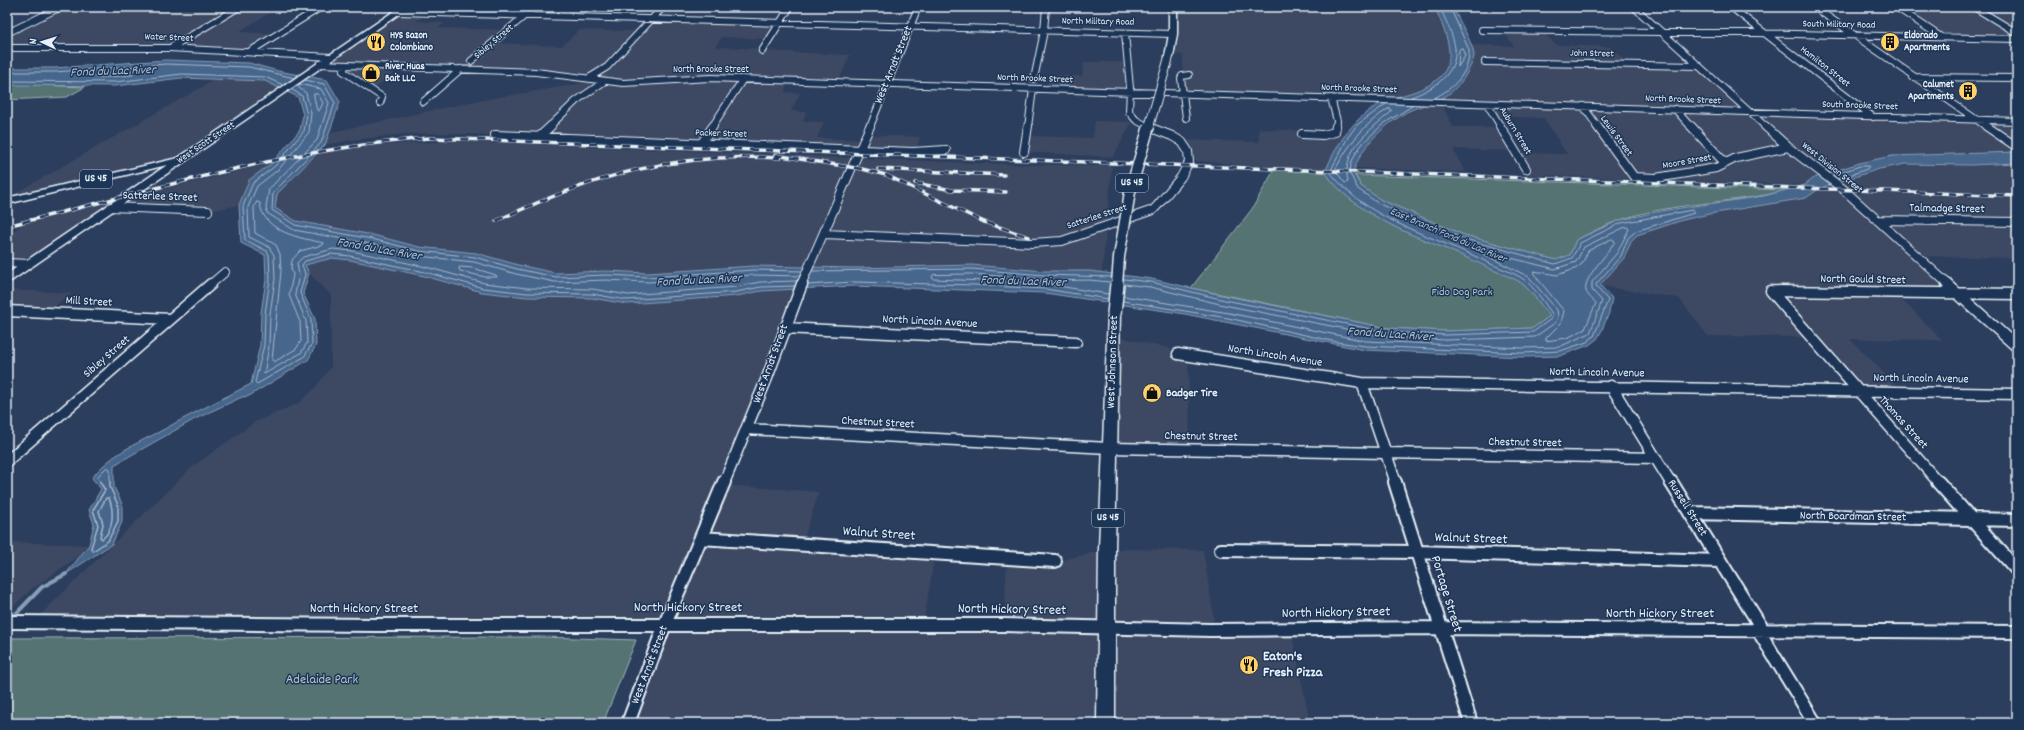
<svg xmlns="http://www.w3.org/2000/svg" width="2024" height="730" viewBox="0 0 2024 730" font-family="Dekko,sans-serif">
	<rect width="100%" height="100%" fill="#2c3e5d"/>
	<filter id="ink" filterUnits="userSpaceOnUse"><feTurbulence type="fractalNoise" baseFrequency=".025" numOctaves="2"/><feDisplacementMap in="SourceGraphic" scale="8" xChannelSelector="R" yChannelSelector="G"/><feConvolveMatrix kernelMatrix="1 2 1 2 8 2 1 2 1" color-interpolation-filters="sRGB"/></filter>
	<g filter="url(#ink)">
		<path fill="#3e4964" d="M61,7H321L315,11L276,9L238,32L278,34L249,52L7,48V33Z
			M405,7H447L439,13H428L416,21L444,23L438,28L507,30L493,43L562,46L579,30L634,31L648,17L784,21L772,39L722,37L715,47L766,49L765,51L850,55L838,82L790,81L784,92L800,93L791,111L806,112L803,121L824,122L817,138L864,140L867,135L920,137L916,150L440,133L404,134L352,140L325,145L328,133L471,102L579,84L594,80L567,75L401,67L373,90L343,71L345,66L320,64Z
			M1173,7H1435L1448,40L1451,54L1447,66L1439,79L1417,91L1385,100L1183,94V55L1170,53Z
			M1896,7H2017V39L1941,37Z
			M1502,30H1541L1556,45L1611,47L1629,65L1699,66L1751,113L2017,121V152L1940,155L1814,178L1805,185L1530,175L1516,153L1567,154L1544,118L1494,116L1487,104L1441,103L1453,127L1502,128L1515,151L1453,149L1465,172L1355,168L1358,158L1371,140L1397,119L1456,90L1469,69L1473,48L1471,45L1514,46Z
			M1084,62H1128L1130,88L1046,90L1048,81L1034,79L1035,75L1082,76Z
			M216,79L265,81L285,89L185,157L7,198Z
			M1095,121L1132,122L1113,157L1024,152L1027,136L1093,138Z
			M1259,129L1335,132L1344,135L1325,172L1188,160L1179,140L1259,142Z
			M450,141L998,164L1112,166L1102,272L1044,271L972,265L857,268L753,266L648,273L606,271L556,273L518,265L476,253L419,247L373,235L296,221L275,208L276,194L319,151L364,146Z
			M272,163L249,180L239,205L208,211L111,207L29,264L7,263V236L23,224Z
			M2017,163V194L1842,189L1836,184L1879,169L1905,164L1970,165Z
			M1816,191L2017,199V258L1916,256L1956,293H1895L1942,340L1850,339L1903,392L1857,391L1811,337L1708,336L1679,298L1600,286L1624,258L1632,240L1637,235L1683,220L1709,214L1806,198Z
			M332,258L350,260L424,276L482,292L527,297L592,298L627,304L737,296L761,291L799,290L723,485L819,492L802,544L935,553L923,625H1004L1007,558L1059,561L1107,549L1203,550L1214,619L1210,630H1291L1310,723H628L665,625L33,622L192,467L255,422L299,403L316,387L331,367V295L309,273L305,265Z
			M7,290L72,293L45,313L20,312L7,321Z
			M1114,336L1168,348L1178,354L1188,356L1190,450L1109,448Z
			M7,542L89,545L83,553L32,589L7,612Z"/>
		<path fill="#557372" stroke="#9eb2b5" d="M17,84L85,87L67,97L7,100V85Z
			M1274,170L1325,172C1363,226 1435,240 1492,269C1502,274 1516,278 1524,285C1534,294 1541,306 1550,316L1533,328L1446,331L1387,328L1191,288L1252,209Z
			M1355,175L1788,190C1734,204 1673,202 1620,220C1605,225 1590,233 1576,240L1570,255L1556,260L1464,235L1381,200L1361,186Z
			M544,637L636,640L603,723H7L8,638Z"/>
		<path fill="#46668c" stroke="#879eb7" d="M1435,7H1453C1458,19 1473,43 1474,55C1474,60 1470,67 1468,71C1448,108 1425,98 1396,119C1376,133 1360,149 1353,173L1361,186L1381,200L1464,235L1556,260L1570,255L1576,240L1620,220L1667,210L1764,196L1805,185L1814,178L1859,163L1892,156L2017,152V163L1970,165L1905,164L1879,169L1820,188L1806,198L1709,214L1683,220L1637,235L1632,240L1624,258L1600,285L1612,298L1609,313L1601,332L1597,339L1589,345L1560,356L1523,357L1365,350L1185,314L1045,293L853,286L761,291L737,296L627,304L592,298L527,297L482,292L424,276L350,260L332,258L305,265L309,273L303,293L315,319L316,345L308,360L249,396L242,397L195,419L114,465V487L122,504V522L112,544L66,574L89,545L94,524L89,510L101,489L92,478C108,456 135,444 159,432C189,415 220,400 251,384L260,345L261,313L266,279L265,255L241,243L239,205L249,180L272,163L300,130L303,115L298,97L265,81L181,78L115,86L7,85V68H54L166,60L249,63L278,71L327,80L340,102L325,145L277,194L275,208L296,221L373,235L419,247L476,253L518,265L556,273L606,271L648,273L753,266L857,268L972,265L1044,271H1090L1152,279L1226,296L1387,328L1446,331L1533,328L1550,316C1541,306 1534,294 1524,285C1516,278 1501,274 1491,269C1435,240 1363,226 1325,172C1336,146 1351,121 1376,106C1388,98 1402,96 1416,91C1464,73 1450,44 1435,7Z"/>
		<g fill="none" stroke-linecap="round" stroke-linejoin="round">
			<path stroke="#a7b9cd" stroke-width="1" d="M1462,48L1465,56L1458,67L1459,50Z
				M132,71L134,72L133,75L96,78L94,76L96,74Z
				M7,72H54L166,64L249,67L294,78
				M305,80L324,84L335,103L321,143L273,193L272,210L295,225L372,239L419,251L475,257L517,269L556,277L606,275L648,277L753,270L802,271
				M7,81L115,82L182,74L265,77L283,85
				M299,84L298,87L306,93L311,113L309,132L279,169L257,186L248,207L249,237L269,247L274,255L275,279L270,314L269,346L264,374L301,353L307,343L306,321L295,294L299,275L297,263L303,257L333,249L352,251L426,267L484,283L527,288L592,289L628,295L736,287L760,282L797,281
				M299,84L321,89L329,103L317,140L269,189L266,207L267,213L294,230L371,244L418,256L474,262L516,274L555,282L606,280L648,282L754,275L800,276
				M291,89L302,96L307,115L304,131L275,166L253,183L243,206L245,240L267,251L269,255L270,279L265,314L264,345L255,382L257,384L304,357L312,344L311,319L300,293L305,274L302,265L305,261L331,254L350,256L425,272L483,288L527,293L592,294L627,300L736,292L761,287L795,286
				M314,94H318L323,103L319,111L317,110Z
				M1411,97C1432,90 1458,74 1455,48C1453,33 1445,20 1440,7
				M1434,98C1453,89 1470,73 1469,50L1450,7
				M1388,109H1391V112C1369,131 1341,150 1348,182L1345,183L1335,170C1348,145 1364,124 1388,109Z
				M1833,175L1860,166H1869L1867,169L1838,179
				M257,202L260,203C263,232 300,238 324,243L323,245L300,251L292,260L291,268L293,275L289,295L300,322L301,341L296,349L274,362L272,360L281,271L280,254L276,245L255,233L254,208Z
				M1612,239L1615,241C1609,254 1582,278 1586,291C1587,295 1593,300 1596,303L1585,329L1567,338L1546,341V338L1561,323L1564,311L1537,278L1534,271L1557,275L1575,269L1582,264L1588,251Z
				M461,267L473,268L496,275L497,277H485L460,271L459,268Z
				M813,271L972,269L1044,275L1111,277
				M972,274L1039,279L1041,281L1039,283L933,279L932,277L933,275Z
				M1124,279L1151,282L1225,300L1387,332L1446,335L1533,332L1551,319L1553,315C1545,304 1537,291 1527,282C1518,274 1502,269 1491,264C1437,236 1369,223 1330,172L1348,137L1357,125L1386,104
				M808,285L853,282L976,285L1045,289L1108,299
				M1108,294L1045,284L1044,281L1089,280L1110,282
				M1123,296L1229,313L1366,341L1523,348L1559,347L1590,333L1602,301L1592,290V282L1617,253L1629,229L1627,227L1623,228L1584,247L1576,262L1555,269L1483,251V254L1529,277L1557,310L1558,316L1556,322L1535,337L1446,340L1387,337L1224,305L1150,287L1124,284
				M1123,301L1228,318L1337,342L1365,346L1523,353L1560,351L1587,342L1594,336L1608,300L1597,288L1596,284L1621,256L1628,238L1636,231L1694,213L1692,210L1621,223L1580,243L1572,258L1555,264L1462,238L1379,204L1358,189L1350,174L1351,163L1356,153L1363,143L1383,124L1414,105
				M101,483L97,477L107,467L110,469V483"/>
			<path stroke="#a7b9cd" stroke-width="1.5" d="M100,482L105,490L93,510L98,525L91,548L93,551L108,541L118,521V505L110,487V482
				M106,498H109C114,510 114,531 102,539L100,537L103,524L99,511Z"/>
			<path stroke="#879eb7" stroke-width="4" d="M12,618L42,587L66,574"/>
			<defs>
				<path id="minor-far3" d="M1634,7L1766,127
					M1731,7L1873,117
					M1814,7L1987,127
					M1896,7L1941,37
					M1974,7L2017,33
					M399,12L1173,34
					M1482,30L1756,33L2017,39
					M7,33L61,7
					M1125,33L1130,88L1129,112L1136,120L1149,127
					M7,48H169L331,57
					M170,48L239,7
					M762,51L790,7
					M249,52L321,7
					M471,61L535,7
					M1485,62L1699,66
					M320,64L536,72L623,83L710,78L2017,121
					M346,65L343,71L382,97L380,103
					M1912,77L2017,78
					M589,78L607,67L663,7
					M1034,79L1044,31L1046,7
					M1331,98L1337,121L1336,127
					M423,102L461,69
					M1487,104L1501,127
					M1583,106L1598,127
					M1675,109L1691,127
					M1186,118L1181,78L1182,76L1189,75
					M549,127L576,101L605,81
					M712,127L743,79
					M870,127L918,7
					M1028,127L1033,89"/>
				<path id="minor-far2" d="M1500,126L1526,169
					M1597,126L1634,177L1656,178L1716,168L1736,158L1788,147
					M1691,126L1725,163
					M1765,126L1788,147L1843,189L1949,285
					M1986,126L2017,147
					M1302,134L1323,135L1335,132L1336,126
					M495,135L913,152L946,150
					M539,137L551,126
					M701,144L713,126
					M1024,152L1028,126
					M111,207L208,211
					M1877,220L2017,222
					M824,234L1032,243L1062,241L1153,210L1157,206L1181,177L1189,162L1188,151L1182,142L1172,136L1146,126
					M7,263L29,264
					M210,285L225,272
					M801,285L870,126"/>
				<path id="minor-far1" d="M1947,284L2017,347
					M1771,291L1939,483
					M1771,291L2017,294
					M7,311L170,319
					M784,328L1076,342
					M1178,354L1362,383L2017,394
					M1362,383L1396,483
					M1611,386L1671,483
					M746,429L1109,448L1656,458
					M7,461L211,284
					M724,483L767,378L802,284"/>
				<path id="minor" d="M1395,482L1471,723
					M1671,482L1763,630
					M1938,482L2017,570
					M1690,513L2017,520
					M701,538L1055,561
					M1221,550L1417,552L1719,561
					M7,622L377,625H1004L1210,630L1440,628L2017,632
					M1758,630L1815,723
					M628,723L665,624L724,482"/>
				<path id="major" d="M400,7H409L11,281L7,283V274L167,165L7,204V198L178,158Z
					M1169,7H1177V34L1173,57L1169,60L1165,57L1169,34Z
					M1114,310L1120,314L1115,549V723H1097L1099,549L1108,314Z"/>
			</defs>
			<use href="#minor-far3" stroke="#e8f1f8" stroke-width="8"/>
			<use href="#minor-far2" stroke="#e8f1f8" stroke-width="10"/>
			<use href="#minor-far1" stroke="#e8f1f8" stroke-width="13"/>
			<use href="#minor" stroke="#e8f1f8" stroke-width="16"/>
			<use href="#major" stroke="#e8f1f8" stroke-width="3"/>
			<use href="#minor-far3" stroke="#1d3557" stroke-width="6"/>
			<use href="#minor-far2" stroke="#1d3557" stroke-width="8"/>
			<use href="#minor-far1" stroke="#1d3557" stroke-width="10"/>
			<use href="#minor" stroke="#1d3557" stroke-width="12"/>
			<use href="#major" fill="#1d3557" fill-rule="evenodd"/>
			<defs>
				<path id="rail" d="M775,155L862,169L886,175L984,222L1029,237
					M878,169L1004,175
					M915,183L952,190L1006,192
					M496,221C593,176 672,152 780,158
					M7,226C147,192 286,148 430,138L2017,196"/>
			</defs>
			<use href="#rail" stroke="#e8f1f8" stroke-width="3.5"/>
			<use href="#rail" stroke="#1d3557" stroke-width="2.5" stroke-dasharray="8" stroke-linecap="butt"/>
			<defs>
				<path id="major-bridge-far2" d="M1149,127L1169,57"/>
				<path id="major-bridge-far1" d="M1117,285L1119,257L1130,192L1149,126"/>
				<path id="major-bridge" d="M1114,314L1117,284"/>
			</defs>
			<use href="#major-bridge-far2" stroke="#e8f1f8" stroke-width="10" stroke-linecap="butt"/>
			<use href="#major-bridge-far1" stroke="#e8f1f8" stroke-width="13" stroke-linecap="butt"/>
			<use href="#major-bridge" stroke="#e8f1f8" stroke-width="16" stroke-linecap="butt"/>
			<use href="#major-bridge-far2" stroke="#1d3557" stroke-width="8"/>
			<use href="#major-bridge-far1" stroke="#1d3557" stroke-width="10"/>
			<use href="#major-bridge" stroke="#1d3557" stroke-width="13"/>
		</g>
	</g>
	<defs>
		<symbol id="restaurant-disc" viewBox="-11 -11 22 22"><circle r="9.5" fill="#ffd166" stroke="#1d3557"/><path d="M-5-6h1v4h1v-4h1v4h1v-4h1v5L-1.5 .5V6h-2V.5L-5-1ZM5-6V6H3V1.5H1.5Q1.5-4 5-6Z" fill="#111"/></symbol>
		<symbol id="building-disc" viewBox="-11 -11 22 22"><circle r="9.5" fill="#ffd166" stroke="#1d3557"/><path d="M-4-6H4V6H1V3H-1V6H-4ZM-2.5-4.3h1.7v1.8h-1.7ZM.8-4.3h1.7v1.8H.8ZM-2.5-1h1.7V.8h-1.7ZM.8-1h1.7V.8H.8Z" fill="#111"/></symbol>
		<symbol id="shop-disc" viewBox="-11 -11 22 22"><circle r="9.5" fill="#ffd166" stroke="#1d3557"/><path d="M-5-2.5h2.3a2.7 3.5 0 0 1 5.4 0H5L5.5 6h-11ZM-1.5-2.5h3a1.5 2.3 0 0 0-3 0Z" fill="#111"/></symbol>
	</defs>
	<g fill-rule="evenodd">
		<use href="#restaurant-disc" x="365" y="31" width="22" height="22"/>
		<use href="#building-disc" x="1879" y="31" width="22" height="22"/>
		<use href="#shop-disc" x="360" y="62" width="22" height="22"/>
		<use href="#building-disc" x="1957" y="80" width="22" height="22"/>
		<use href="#shop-disc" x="1141" y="382" width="22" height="22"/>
		<use href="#restaurant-disc" x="1238" y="654" width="22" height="22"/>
	</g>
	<g text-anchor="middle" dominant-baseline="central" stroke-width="3" stroke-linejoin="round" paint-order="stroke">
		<g font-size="10" fill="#e8f1f8" stroke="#1d3557">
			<text transform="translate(1098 22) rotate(1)">North Military Road</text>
			<text transform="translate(1839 25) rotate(1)">South Military Road</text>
			<text transform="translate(169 38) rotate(2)">Water Street</text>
			<text transform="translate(494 42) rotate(-40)">Sibley Street</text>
			<text transform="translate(1592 54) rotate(1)">John Street</text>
			<text transform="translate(1825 67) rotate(38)">Hamilton Street</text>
			<text x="711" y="70">North Brooke Street</text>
			<text transform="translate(1035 79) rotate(2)">North Brooke Street</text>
			<text transform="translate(1359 89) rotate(2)">North Brooke Street</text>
			<text transform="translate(1683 100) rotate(2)">North Brooke Street</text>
			<text transform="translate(1860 106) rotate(2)">South Brooke Street</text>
			<text transform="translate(1515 131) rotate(59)">Auburn Street</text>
			<text transform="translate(721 134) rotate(2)">Packer Street</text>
			<text transform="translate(1616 136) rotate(54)">Lewis Street</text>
			<text transform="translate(206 143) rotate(-34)">West Scott Street</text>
			<text transform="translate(1687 162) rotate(-10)">Moore Street</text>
			<text transform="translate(1832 168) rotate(39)">West Division Street</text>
			<text transform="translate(1097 217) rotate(-18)">Satterlee Street</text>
		</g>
		<g font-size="10" font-weight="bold" fill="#e8f1f8" stroke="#1d3557" text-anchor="start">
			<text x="390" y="36">HYS Sazon<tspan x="390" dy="12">Colombiano</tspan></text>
			<text x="1904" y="36">Eldorado<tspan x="1904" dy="12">Apartments</tspan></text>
			<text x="385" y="67">River Huas<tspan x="385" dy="12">Bait LLC</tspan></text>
			<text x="1954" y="85" text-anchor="end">Calumet<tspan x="1954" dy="12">Apartments</tspan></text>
		</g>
		<g fill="#1d3557" stroke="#abb9c8" stroke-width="1">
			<rect x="80" y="170" width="32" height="18" rx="3"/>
			<rect x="1116" y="174" width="32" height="18" rx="3"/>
			<rect x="1092" y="509" width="32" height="18" rx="3"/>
		</g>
		<g font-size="11" font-weight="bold" fill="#e8f1f8">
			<text x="96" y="179">US 45</text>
			<text x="1132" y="183">US 45</text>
			<text x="1108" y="518">US 45</text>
		</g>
		<g font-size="11" font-style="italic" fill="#afc0d2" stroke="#1d3557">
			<text transform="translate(1448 236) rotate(23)">East Branch Fond du Lac River</text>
		</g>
		<g font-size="12" fill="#e8f1f8" stroke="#1d3557">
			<text transform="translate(894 65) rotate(-68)">West Arndt Street</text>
			<text transform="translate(160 197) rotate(2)">Satterlee Street</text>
			<text transform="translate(1947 209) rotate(1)">Talmadge Street</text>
			<text transform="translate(1863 280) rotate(1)">North Gould Street</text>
			<text transform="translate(89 302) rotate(3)">Mill Street</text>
			<text transform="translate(930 322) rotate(3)">North Lincoln Avenue</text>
			<text transform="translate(1275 356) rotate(9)">North Lincoln Avenue</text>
			<text transform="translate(107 357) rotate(-41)">Sibley Street</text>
			<text transform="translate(1113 362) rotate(-88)">West Johnson Street</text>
			<text transform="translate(771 364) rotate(-70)">West Arndt Street</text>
			<text transform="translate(1597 373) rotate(1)">North Lincoln Avenue</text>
			<text transform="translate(1921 379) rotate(1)">North Lincoln Avenue</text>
			<text transform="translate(878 423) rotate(3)">Chestnut Street</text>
			<text transform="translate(1903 423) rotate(48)">Thomas Street</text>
			<text transform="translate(1201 437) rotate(1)">Chestnut Street</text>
			<text transform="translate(1525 443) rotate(1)">Chestnut Street</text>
			<text transform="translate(1687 508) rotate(58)">Russell Street</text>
			<text transform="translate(1853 517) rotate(1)">North Boardman Street</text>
			<text transform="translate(650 665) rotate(-69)">West Arndt Street</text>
		</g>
		<g font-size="12" fill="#b5c5c9" stroke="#1d3557">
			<text x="1462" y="292">Fido Dog Park</text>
		</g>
		<g font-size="12" font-weight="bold" fill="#e8f1f8" stroke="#1d3557" text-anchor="start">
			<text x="1166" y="393">Badger Tire</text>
		</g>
		<g font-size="13" font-style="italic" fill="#afc0d2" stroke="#1d3557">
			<text transform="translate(113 72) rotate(-2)">Fond du Lac River</text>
			<text transform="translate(379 250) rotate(10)">Fond du Lac River</text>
			<text transform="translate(699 281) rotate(-3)">Fond du Lac River</text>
			<text transform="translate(1023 282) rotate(2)">Fond du Lac River</text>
			<text transform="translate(1390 335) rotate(4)">Fond du Lac River</text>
		</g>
		<g font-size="14" fill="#e8f1f8" stroke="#1d3557">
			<text transform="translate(879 534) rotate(4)">Walnut Street</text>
			<text transform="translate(1471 539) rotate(2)">Walnut Street</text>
			<text transform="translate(1446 594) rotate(73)">Portage Street</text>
			<text x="688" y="608">North Hickory Street</text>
			<text x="364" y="609">North Hickory Street</text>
			<text transform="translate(1012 610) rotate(1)">North Hickory Street</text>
			<text transform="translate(1336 613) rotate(-1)">North Hickory Street</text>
			<text x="1660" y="614">North Hickory Street</text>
		</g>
		<g font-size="14" font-weight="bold" fill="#e8f1f8" stroke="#1d3557" text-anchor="start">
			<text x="1263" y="657">Eaton's<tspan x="1263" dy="16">Fresh Pizza</tspan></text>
		</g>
		<g font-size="14" fill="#b5c5c9" stroke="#1d3557">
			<text x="322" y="680">Adelaide Park</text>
		</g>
	</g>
	<rect width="2024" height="730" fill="none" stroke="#1d3557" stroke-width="24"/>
	<rect x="12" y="12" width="2000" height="706" fill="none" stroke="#e8f1f8" stroke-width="1.5" filter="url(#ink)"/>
	<g transform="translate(42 42) rotate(274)" stroke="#1d3557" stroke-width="3" paint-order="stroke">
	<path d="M0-3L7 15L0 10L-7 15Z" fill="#e8f1f8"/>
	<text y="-6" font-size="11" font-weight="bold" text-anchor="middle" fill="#e8f1f8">N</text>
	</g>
</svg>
